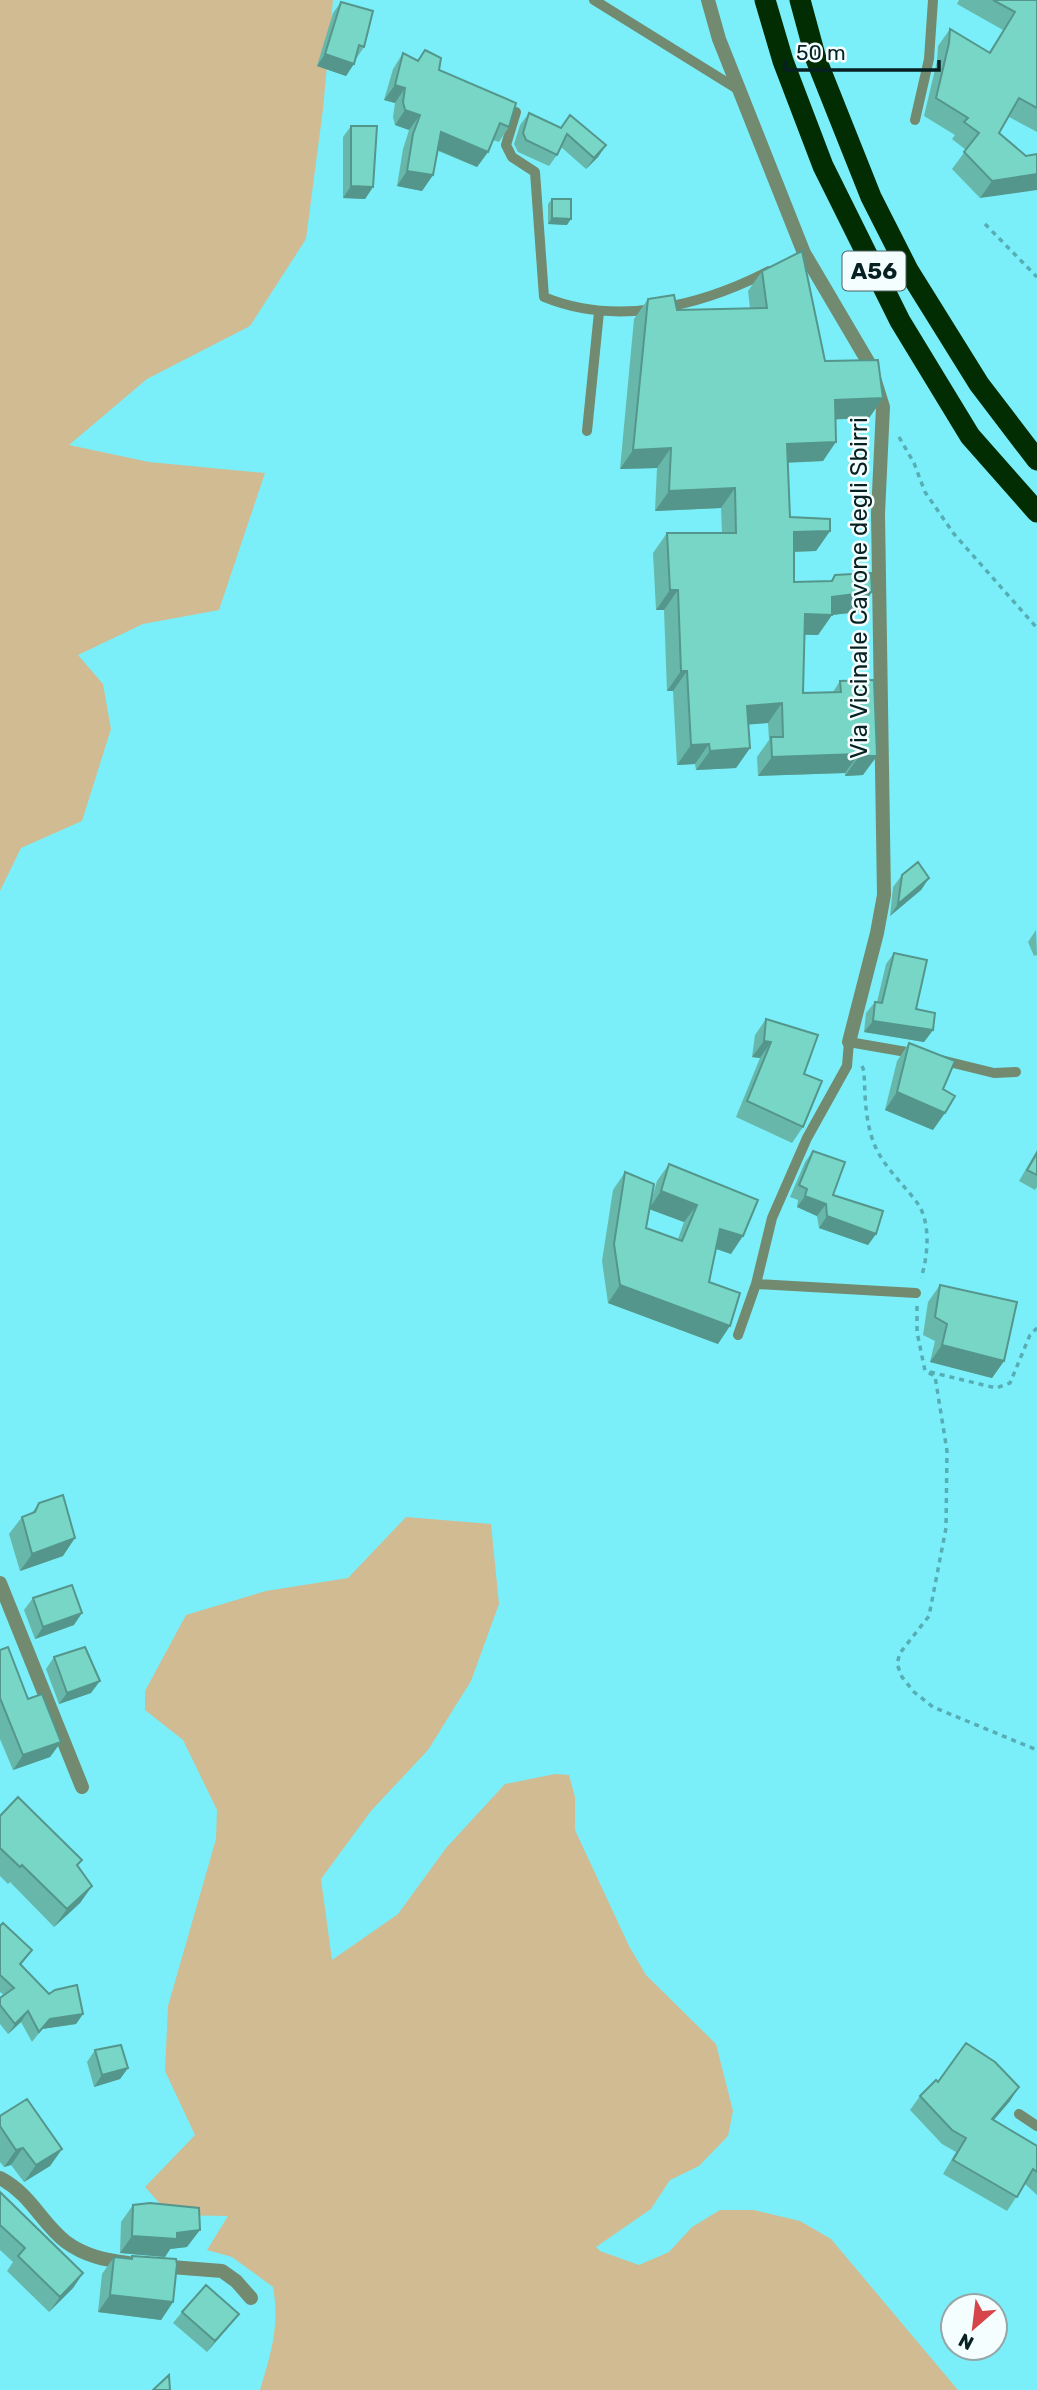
<svg xmlns="http://www.w3.org/2000/svg" width="1037" height="2390" viewBox="0 0 1037 2390" font-family="Rubik,sans-serif">
	<rect width="100%" height="100%" fill="#7beff9"/>
	<path fill="#d0bb93" d="M0,0H333L323,109L306,239L250,326L147,379L69,445L149,462L265,473L219,610L143,624L78,655L103,684L111,729L82,821L21,848L0,891Z
		M406,1517L491,1524L499,1604L471,1681L428,1750L371,1811L321,1879L332,1960L398,1914L446,1848L505,1784L555,1774L569,1775L575,1797V1830L629,1946L646,1975L716,2044L733,2111L728,2136L699,2166L670,2180L651,2209L596,2247L600,2251L639,2265L669,2252L692,2227L720,2210H754L800,2221L831,2239L958,2390H260C271,2353 280,2326 273,2287L232,2257L207,2250L228,2216L170,2215L145,2187L195,2135L165,2071L168,2006L216,1839L217,1810L183,1740L145,1710V1691L186,1615L266,1591L348,1578Z"/>
	<g fill="none" stroke-linecap="round" stroke-linejoin="round">
		<path stroke="#56adb4" stroke-width="3.5" stroke-dasharray="5 5" stroke-linecap="butt" d="M985,224L1037,277
			M899,437L914,463L925,492L954,534L1037,628
			M862,1066L864,1071C865,1094 865,1119 873,1141C882,1166 903,1183 918,1204C931,1223 928,1257 921,1278
			M917,1306V1332L925,1371L935,1376L947,1451L946,1528L929,1616L900,1653L897,1664L902,1677L914,1692L933,1707L1037,1750
			M930,1372L996,1388L1010,1383L1030,1335L1037,1328"/>
		<path stroke="#728a6f" stroke-width="10" d="M594,0L739,90
			M516,112L506,145L512,157L535,172L544,297C617,327 701,306 769,271
			M915,120L929,59L933,0
			M587,431L599,312
			M941,1060L994,1073L1016,1072
			M756,1284L916,1293
			M738,1335L756,1284L772,1218L807,1138L847,1066L849,1042L918,1054
			M1019,2114L1037,2126"/>
		<path stroke="#728a6f" stroke-width="14" d="M708,0L719,39L804,253L870,365L883,407L878,514L884,895L877,933L849,1042
			M0,1583L82,1787
			M0,2178C32,2195 41,2223 66,2242C85,2256 105,2260 128,2263
			M158,2266L222,2271L236,2281L251,2298"/>
		<path stroke="#022d02" stroke-width="21" d="M765,0L783,61L823,166L900,321L970,436L1037,512
			M800,0L816,59L871,197L908,270L979,384L1037,460"/>
	</g>
	<path fill="#67b8ab" d="M959,0H1037V132L1009,117L999,133L1026,156L980,198L952,169L966,150L952,139L955,135L924,116L937,61L938,46L950,29L989,52L1003,30L957,4Z
		M341,2L364,47L356,59L346,76L317,66L333,13Z
		M425,50L439,70L509,127L499,142L493,140L488,152L477,167L438,151L433,175L422,191L397,186L403,149L409,130L395,125L393,117L395,103L384,100L393,69L403,53L417,61Z
		M529,113L561,128L606,145L598,157L586,169L561,147L557,155L549,166L518,152L514,144L520,125Z
		M351,126L373,187L365,199L343,198V137Z
		M552,199L567,225L548,224V204Z
		M762,271L825,361L883,398L869,418L836,419L823,461L787,463L790,517L830,531L816,551L794,552V582L831,581L835,575L858,612L832,615L818,635H805L803,693L833,692L840,681L874,680L863,775L845,776V773L758,776L757,757L769,740L768,723L748,724L750,748L736,768L696,770L695,764L677,765L673,691H667L664,610H656L653,553L667,533H722L721,508L655,511L657,468L620,469L634,319L648,299L677,310L750,308L748,291Z
		M902,875L929,878L921,890L890,916L893,887Z
		M1036,930L1037,955L1034,956L1028,942Z
		M894,953L916,1009L933,1030L924,1042L864,1032L866,1013L875,1002H877L886,964Z
		M766,1019L803,1127L792,1143L736,1117L760,1058L752,1057L755,1035Z
		M909,1043L943,1089L933,1130L885,1110L897,1061Z
		M1037,1150V1187L1035,1190L1019,1181Z
		M813,1151L833,1195L876,1234L868,1245L819,1228L817,1216L797,1207L798,1200L790,1197L805,1162Z
		M669,1164L731,1254L716,1249L709,1282L718,1344L608,1303L602,1261L613,1190L625,1172L646,1228L678,1239L684,1222L649,1209L657,1181Z
		M940,1285L1004,1361L992,1378L930,1362L935,1341L923,1335L928,1302Z
		M39,1503L63,1556L20,1571L9,1534L22,1517L32,1513Z
		M33,1598L74,1625L35,1639L24,1610Z
		M0,1650L28,1699L61,1742L50,1757L13,1770L0,1739Z
		M54,1657L91,1693L59,1704L46,1669Z
		M0,1816L77,1866L92,1886L80,1903L54,1927L10,1882L8,1884L0,1876Z
		M0,1926L32,1950L21,1965L49,1994L83,2014L76,2024L42,2029L32,2042L21,2022L8,2034L0,2024V1998L4,1995L0,1992Z
		M95,2050L128,2068L120,2079L94,2087L87,2062Z
		M938,2082L1010,2101L994,2120L1037,2146V2195L1025,2184L1007,2211L943,2174L956,2152L942,2144L910,2110L920,2096Z
		M0,2116L62,2149L50,2166L24,2182L11,2165L4,2167L0,2162Z
		M0,2192L83,2273L73,2288L49,2312L7,2271L13,2262L0,2250Z
		M133,2205L187,2247L170,2249L165,2257L120,2253L121,2222Z
		M132,2256L173,2302L161,2320L98,2312L102,2274L114,2257L130,2259Z
		M182,2312L239,2314L230,2325L207,2352L173,2323Z"/>
	<path fill="#54968b" d="M325,54L354,64L346,76L317,66Z
		M395,85L405,88L395,103L384,100Z
		M405,110L420,115L409,130L395,125Z
		M441,132L488,152L477,167L431,147Z
		M606,145L598,157L586,169L594,158Z
		M407,171L433,175L422,191L397,186Z
		M1037,174V190L980,198L992,181Z
		M351,186L373,187L365,199L343,198Z
		M552,218L571,219L567,225L548,224Z
		M883,398L869,418L821,420L835,400Z
		M836,442L823,461L773,463L787,444Z
		M671,448L657,468L620,469L633,450Z
		M735,488L721,508L655,511L669,491Z
		M830,531L816,551L780,552L794,532Z
		M670,590H678L664,610H656Z
		M872,592L858,612L832,615L818,635L791,634L805,614L832,597Z
		M681,671H687L673,691H667Z
		M782,703L768,723L733,726L747,706Z
		M709,744L695,764L677,765L691,745Z
		M750,748L736,768L696,770L710,751Z
		M859,754L845,773L758,776L772,757Z
		M859,756H877L863,775L845,776Z
		M929,878L921,890L890,916L898,904Z
		M873,1021L933,1030L924,1042L864,1032Z
		M764,1041L771,1042L760,1058L752,1057Z
		M897,1092L945,1113L933,1130L885,1110Z
		M661,1191L697,1205L684,1222L649,1209Z
		M805,1196L826,1204L817,1216L797,1207Z
		M827,1216L876,1234L868,1245L819,1228Z
		M720,1229L743,1236L731,1254L708,1246Z
		M620,1285L730,1326L718,1344L608,1303Z
		M942,1345L1004,1361L992,1378L930,1362Z
		M75,1538L63,1556L20,1571L32,1554Z
		M82,1613L74,1625L35,1639L43,1627Z
		M100,1681L91,1693L59,1704L67,1693Z
		M61,1742L50,1757L13,1770L23,1755Z
		M92,1886L80,1903L54,1927L67,1909Z
		M28,2011L21,2022L8,2034L15,2024Z
		M83,2014L76,2024L42,2029L32,2042L50,2019Z
		M128,2068L120,2079L94,2087L102,2075Z
		M1019,2087L1010,2101L982,2133L992,2119Z
		M23,2148L11,2165L4,2167L16,2150Z
		M62,2149L50,2166L24,2182L36,2165Z
		M200,2230L187,2247L170,2249L165,2257L120,2253L132,2236L177,2233Z
		M83,2273L73,2288L49,2312L60,2297Z
		M110,2295L173,2302L161,2320L98,2312Z
		M239,2314L230,2325L207,2352L215,2341Z"/>
	<path fill="#78d6c7" stroke="#54968b" stroke-width="2" d="M993,0H1037V108L1019,98L999,133L1026,156L1037,154V174L992,181L964,152L979,133L964,122L968,118L936,98L949,43L950,29L990,53L1015,12Z
		M341,2L373,11L364,47L359,45L354,64L325,54Z
		M425,50L441,58L439,70L516,103L509,127L500,123L488,152L441,132L433,175L407,171L413,134L420,115L405,110L403,102L405,88L395,85L403,53L418,61Z
		M529,113L561,128L570,115L606,145L594,158L567,134L557,155L526,140L523,133Z
		M351,126H377L373,187L351,186Z
		M552,199H571V219L552,218Z
		M802,251L825,361L878,360L883,398L835,400L836,442L787,444L790,517L830,519V531L794,532V582L832,581L835,575L871,573L872,592L832,597V615L805,614L803,693L841,692L840,681L874,680L877,756H859V754L772,757L771,737H783L782,703L747,706L750,748L710,751L709,744L691,745L687,671H681L678,590H670L667,533H736L735,488L669,491L671,448L633,450L648,299L674,295L677,310L767,308L762,271Z
		M918,862L929,878L898,904L902,875Z
		M894,953L927,960L916,1009L935,1013L933,1030L873,1021L875,1002L882,1003Z
		M766,1019L818,1035L804,1074L822,1081L803,1127L747,1101L771,1042L764,1041Z
		M909,1043L955,1061L943,1089L955,1096L945,1113L897,1092Z
		M813,1151L845,1162L833,1195L883,1211L876,1234L827,1216L826,1204L805,1196L807,1189L799,1185Z
		M1037,1153V1175L1027,1170Z
		M669,1164L758,1200L743,1236L720,1229L709,1282L740,1293L730,1326L620,1285L614,1244L625,1172L654,1184L646,1228L682,1241L697,1205L661,1191Z
		M940,1285L1017,1302L1004,1361L942,1345L947,1324L935,1317Z
		M63,1495L75,1538L32,1554L22,1517L35,1512L39,1503Z
		M72,1585L82,1613L43,1627L33,1598Z
		M8,1647L28,1699L42,1694L61,1742L23,1755L0,1698V1650Z
		M85,1647L100,1681L67,1693L54,1657Z
		M18,1797L82,1860L77,1865L92,1886L67,1909L22,1865L20,1867L0,1848V1816Z
		M3,1923L32,1950L20,1964L49,1994L55,1990L77,1985L83,2014L50,2019L39,2032L28,2011L15,2024L0,2005V1998L14,1988L0,1975V1926Z
		M966,2043L995,2062L1019,2087L992,2119L1037,2146V2172L1033,2169L1017,2197L953,2160L966,2138L952,2130L920,2096L936,2080L938,2082Z
		M121,2045L128,2068L102,2075L95,2050Z
		M27,2099L62,2149L36,2165L23,2148L16,2150L0,2126V2116Z
		M0,2192L83,2273L60,2297L18,2256L25,2248L0,2225Z
		M150,2203L199,2208L200,2230L177,2233V2239L132,2236L133,2205Z
		M132,2256L176,2259L177,2264L173,2302L110,2295L114,2257L132,2259Z
		M206,2285L239,2314L215,2341L182,2312Z
		M169,2375L170,2390H153Z"/>
	<g text-anchor="middle" dominant-baseline="central" stroke-width="5" stroke-linejoin="round" paint-order="stroke">
		<rect fill="#f4feff" stroke="#4e6365" stroke-width="2" x="842.5" y="251.5" width="63" height="39" rx="5"/>
		<g font-size="23" font-weight="bold" fill="#072123">
			<text x="874" y="271">A56</text>
		</g>
		<g font-size="24" fill="#072123" stroke="#f4feff">
			<text transform="translate(859 588) rotate(-90)">Via Vicinale Cavone degli Sbirri</text>
		</g>
	</g>
	<g transform="translate(974 2327) rotate(208)"><circle r="33" fill="#f4feff" stroke="#95a6a7" stroke-width="2"/>
	<path d="M0-5L12 26L0 18L-12 26Z" fill="#d5454a"/>
	<text y="-10" font-size="19" font-weight="bold" text-anchor="middle" fill="#072123">N</text>
	</g>
	<path d="M785 60v10h154v-10" fill="none" stroke="#072123" stroke-width="3.5"/>
	<text x="796" y="60" font-size="21" fill="#072123" stroke="#f4feff" stroke-width="5" paint-order="stroke">50 m</text>
</svg>
